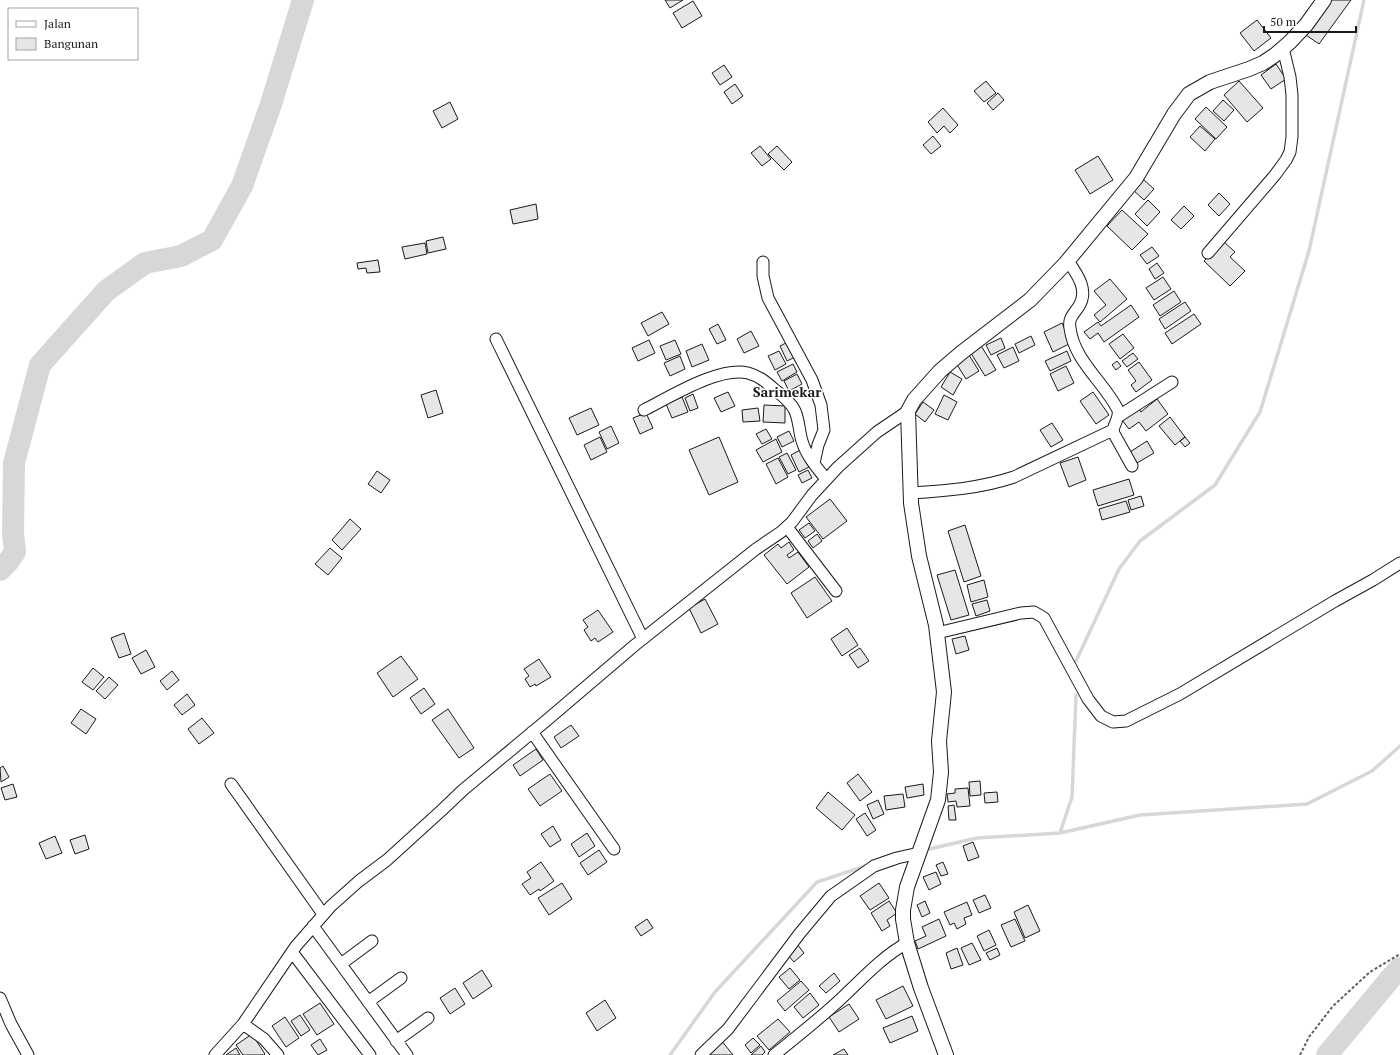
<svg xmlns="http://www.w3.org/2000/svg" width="1400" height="1055" viewBox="0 0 1400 1055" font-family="'PT Serif',serif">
	<rect width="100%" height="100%" fill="#fff"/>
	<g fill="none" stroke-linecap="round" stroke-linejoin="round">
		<path stroke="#d7d7d7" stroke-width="3.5" d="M1076,661L1119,569L1140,541L1215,485L1260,412L1309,251L1364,0
			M1060,833L1072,797L1076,695
			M925,850L977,838L1060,833L1140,815L1307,804L1372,771L1400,746
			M670,1055L715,992L817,882L866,866"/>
		<path stroke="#d7d7d7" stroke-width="22" d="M0,570L8,562L15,552L13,533L14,463L40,365L106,291L145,263L181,256L212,240L242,186L271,104L303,0
			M1327,1055L1390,979L1400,968"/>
	</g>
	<path fill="#e6e6e6" stroke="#1a1a1a" d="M665,0H683L670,8Z
		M1331,0H1351L1319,44L1306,35Z
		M693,1L702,16L682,28L673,13Z
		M1257,20L1271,38L1254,51L1240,33Z
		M1276,64L1286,79L1271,89L1261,75Z
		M724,65L732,77L720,85L712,73Z
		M986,81L996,93L984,102L974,91Z
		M1239,81L1263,108L1247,122L1224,95Z
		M735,84L743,96L732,104L724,92Z
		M998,93L1004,100L993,110L987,103Z
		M1223,100L1234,110L1224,121L1213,111Z
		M450,102L458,119L442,128L433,111Z
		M1206,107L1227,127L1216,139L1195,119Z
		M943,108L958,125L950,133L944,126L937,133L928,122Z
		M1200,126L1215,139L1205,151L1190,137Z
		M933,136L941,146L931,154L923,145Z
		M760,146L771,159L762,166L751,153Z
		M777,146L792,162L784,170L768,154Z
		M1098,156L1113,180L1090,194L1075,170Z
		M1142,178L1154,189L1144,200L1132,189Z
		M1219,193L1230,204L1219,216L1208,205Z
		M1148,200L1160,212L1147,226L1135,214Z
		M536,204L538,219L513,224L510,210Z
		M1184,206L1194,216L1181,229L1171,220Z
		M1122,210L1148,234L1132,250L1107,226Z
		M443,237L446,249L428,253L426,241Z
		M1223,241L1235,252L1230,257L1245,271L1230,286L1204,261Z
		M425,243L427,254L405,259L402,247Z
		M1152,247L1159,256L1147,264L1140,255Z
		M378,260L380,272L367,273L366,268L358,269L357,263Z
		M1157,263L1164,273L1155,279L1149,269Z
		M1163,277L1171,289L1154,300L1146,288Z
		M1110,279L1127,299L1100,322L1094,315L1106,305L1094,291Z
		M1174,291L1181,302L1160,316L1153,305Z
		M1185,302L1191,311L1165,329L1159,319Z
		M1131,305L1139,317L1104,342L1098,333L1090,339L1084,332L1098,322L1101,326Z
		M662,312L669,324L648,336L641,323Z
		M1194,314L1201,324L1172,344L1165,333Z
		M1062,323L1071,343L1053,352L1044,332Z
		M718,324L726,340L717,344L709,329Z
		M751,331L759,346L744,353L737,339Z
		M1123,334L1134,348L1120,359L1109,344Z
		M1031,336L1035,345L1019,353L1015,344Z
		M1001,338L1005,348L991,355L986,345Z
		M649,340L655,353L638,361L632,348Z
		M675,340L681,354L666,360L660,346Z
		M788,342L795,357L787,361L780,346Z
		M702,344L709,360L692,367L686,351Z
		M980,344L996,370L985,376L969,350Z
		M1013,347L1019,361L1004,368L997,355Z
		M779,351L786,364L775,370L768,356Z
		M1067,351L1071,361L1050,371L1045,361Z
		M1133,353L1138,359L1127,367L1122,361Z
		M969,355L979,371L966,379L956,363Z
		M680,356L685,369L670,376L664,363Z
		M1117,361L1121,366L1116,370L1112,365Z
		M1139,362L1152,380L1136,392L1131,385L1136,381L1128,370Z
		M793,364L797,372L782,381L777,372Z
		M1066,366L1074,383L1058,391L1050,374Z
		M950,372L962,379L953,395L941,387Z
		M797,374L802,384L789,391L784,381Z
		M436,390L443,413L428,418L421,395Z
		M728,392L735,406L721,412L714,398Z
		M1093,392L1109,415L1096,424L1080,401Z
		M693,394L698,408L690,411L685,398Z
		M944,395L957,402L948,420L935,414Z
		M682,397L688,412L672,418L666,404Z
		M1157,399L1168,414L1146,431L1139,422L1129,429L1122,420L1138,407L1141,412Z
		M923,402L934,410L925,422L915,414Z
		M764,405L785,406V423L763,422Z
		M591,408L599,425L577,435L569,418Z
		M758,408L760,421L743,422L742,410Z
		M646,413L653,428L640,434L633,418Z
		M1170,417L1185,437L1175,445L1159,426Z
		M1052,423L1063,440L1051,447L1040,430Z
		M611,426L619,443L607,449L599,432Z
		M766,429L772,439L762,444L756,434Z
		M789,431L794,441L782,447L777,437Z
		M600,437L607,452L591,460L584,445Z
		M719,437L738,482L709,495L689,450Z
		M1185,437L1190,443L1185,447L1180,441Z
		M776,439L782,452L763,462L756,450Z
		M1147,441L1154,453L1137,463L1130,452Z
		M802,449L811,466L799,472L791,455Z
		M787,453L796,470L788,474L779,457Z
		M1078,457L1086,480L1069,487L1060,463Z
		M778,458L788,477L776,484L766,464Z
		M808,470L812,478L802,483L798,475Z
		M377,471L390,480L381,493L368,484Z
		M1129,479L1134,495L1098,506L1093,490Z
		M1141,496L1144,506L1131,510L1128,500Z
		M830,499L847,521L823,539L806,517Z
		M1126,501L1130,512L1102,520L1099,509Z
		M350,519L361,529L342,550L332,540Z
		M809,523L815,531L805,538L799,530Z
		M965,525L981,576L964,582L948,531Z
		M817,534L822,541L813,548L808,541Z
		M789,542L794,550L787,555L789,558L798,552L809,567L787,584L764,555L778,544L781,548Z
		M330,548L342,558L328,575L315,564Z
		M955,570L969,615L951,620L937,575Z
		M815,577L832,601L807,618L791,593Z
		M984,580L988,597L971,602L967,585Z
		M705,599L718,624L701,633L689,608Z
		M987,600L990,611L976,616L972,604Z
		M598,610L613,632L598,642L595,638L591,641L584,630L588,627L583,620Z
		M847,628L858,645L842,656L831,639Z
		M124,633L131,654L119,658L111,638Z
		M965,636L969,650L956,654L952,639Z
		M860,648L869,661L858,668L849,655Z
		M146,650L155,667L141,674L132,658Z
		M401,656L418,679L393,697L377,673Z
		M539,659L551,677L536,686L535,684L530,687L525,679L529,676L524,669Z
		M93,668L104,677L93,690L82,682Z
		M172,671L179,680L167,690L160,681Z
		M109,677L118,685L105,699L96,691Z
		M424,688L435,704L421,714L410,698Z
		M187,694L195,705L182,715L174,705Z
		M81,709L96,719L86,734L71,723Z
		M448,709L474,748L459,758L432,720Z
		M202,718L214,733L199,744L188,729Z
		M571,725L579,736L561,748L554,737Z
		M536,749L543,760L520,776L513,765Z
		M3,766L9,777L1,782L0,768Z
		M550,774L562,791L540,806L528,789Z
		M858,774L872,792L860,801L847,783Z
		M980,781L981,795L970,796L969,782Z
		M13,784L17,797L5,800L1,788Z
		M923,784L924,795L907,798L905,787Z
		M968,788L970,806L957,807L956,801L948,802L947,794L955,793V789Z
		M828,792L855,815L842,830L816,808Z
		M997,792L998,802L985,803L984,793Z
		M903,794L905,807L886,810L884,796Z
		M878,800L884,814L873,819L867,805Z
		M954,805L956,820H949L948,806Z
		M865,813L876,830L867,836L856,819Z
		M553,826L561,840L550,847L541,834Z
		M587,833L595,846L579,857L571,844Z
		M85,835L89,849L75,854L70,840Z
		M55,836L62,853L46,859L39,843Z
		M973,842L979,857L968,861L963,846Z
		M599,850L607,862L588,875L580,863Z
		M541,862L554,881L540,891L539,889L530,895L522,884L531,878L527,872Z
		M943,862L948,874L941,876L936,865Z
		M936,872L941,884L929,890L923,877Z
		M562,883L572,899L549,915L538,898Z
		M879,883L889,898L870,910L860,896Z
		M985,895L991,908L979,913L973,900Z
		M889,901L897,913L887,920L890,926L882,931L871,913Z
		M925,901L930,913L922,917L917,905Z
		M967,902L972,915L964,918L966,924L957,929L954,923L950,925L944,912Z
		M1028,905L1040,931L1025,938L1014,912Z
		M647,919L653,928L641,936L635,927Z
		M939,919L946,936L918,949L915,941L926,936L922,927Z
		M1015,919L1025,941L1011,947L1001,925Z
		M989,930L996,945L984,951L977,936Z
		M972,943L981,960L969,965L961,948Z
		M797,944L804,953L794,962L786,953Z
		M957,948L963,965L951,969L946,953Z
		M997,948L1000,955L990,960L986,953Z
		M790,968L800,980L789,989L779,977Z
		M482,970L492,986L473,999L463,983Z
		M834,973L840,981L826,993L819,986Z
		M801,981L809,990L785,1011L777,1001Z
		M903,986L913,1006L886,1019L876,1000Z
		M455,988L465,1004L450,1014L440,998Z
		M810,993L819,1005L803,1018L794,1007Z
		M605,1000L616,1018L597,1031L586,1013Z
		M320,1003L334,1024L317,1035L303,1014Z
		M849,1004L859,1019L839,1032L829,1017Z
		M300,1015L310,1030L301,1036L291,1021Z
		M912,1016L918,1031L890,1043L883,1028Z
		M285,1017L299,1038L286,1047L272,1026Z
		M778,1019L790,1032L769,1050L757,1036Z
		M252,1034L265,1054L264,1055H243L236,1045Z
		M753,1038L760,1045L751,1053L745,1045Z
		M320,1039L327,1050L318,1055L311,1045Z
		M721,1040L733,1055H711L708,1052Z
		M761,1046L765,1052L762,1055H751Z
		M236,1048L240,1055H226Z
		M844,1049L848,1055H833Z"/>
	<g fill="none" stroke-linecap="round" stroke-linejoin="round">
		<defs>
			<path id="minor" d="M1208,253L1275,175L1286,160L1290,152L1292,137V95L1290,77L1283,48
				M1068,261C1077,274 1089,290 1079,306C1074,314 1068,318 1070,328C1074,361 1104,382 1118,410C1120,419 1113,424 1113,432L1132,466
				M763,262V276L768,298L812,380L821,405L824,430L818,445L814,463
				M496,339L643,639
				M644,410C670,397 719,366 748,373C759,376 766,382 774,389C782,395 791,402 795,411C799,420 799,431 802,441C806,455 817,468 826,479
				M1119,416L1172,382
				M911,493C946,491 981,488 1014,477L1113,430
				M787,527L836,591
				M937,633L1021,613L1034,612L1044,618L1088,699L1101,716L1113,722L1126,721L1180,694L1335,601L1373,580L1400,563
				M532,732L614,849
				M231,784L323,914
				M313,926L407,1055
				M292,952L370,1055
				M341,964L372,941
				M0,998L11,1024L28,1055
				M368,1002L401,978
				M243,1024L264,1039L278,1055
				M396,1041L428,1018
				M215,1055L243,1024L296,946L331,906L359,881L387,860L442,810L463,790L547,720L635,645L756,549L781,532L792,522L812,495L838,467L877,432L908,411
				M701,1055L728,1029L800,933L831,896L874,866L897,858L919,853
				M774,1055C794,1039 814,1023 833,1006C857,985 878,959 907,943"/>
			<path id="tertiary" d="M946,1055L921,988L907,943L903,919V910L907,887L938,800L941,772L939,741L944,692L936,625L919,556L911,503L908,411L914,400L940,371L961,353L1030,300L1065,264L1136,178L1174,114L1189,94L1210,82L1249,69L1263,63L1275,55L1290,42L1306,25L1324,0"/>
		</defs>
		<use href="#minor" stroke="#1a1a1a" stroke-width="13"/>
		<use href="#tertiary" stroke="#1a1a1a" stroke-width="16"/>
		<path stroke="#5f5f5f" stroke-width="2" stroke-dasharray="3 2" stroke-linecap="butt" d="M1300,1055L1309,1037L1333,1006L1370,972L1400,954"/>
		<use href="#minor" stroke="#fff" stroke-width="11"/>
		<use href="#tertiary" stroke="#fff" stroke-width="14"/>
	</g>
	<g text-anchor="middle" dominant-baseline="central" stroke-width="3" stroke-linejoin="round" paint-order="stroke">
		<g font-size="14" font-weight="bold" fill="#1a1a1a" stroke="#fff">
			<text x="787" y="391">Sarimekar</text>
		</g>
	</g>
	<rect x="8" y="8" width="130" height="52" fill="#ffffff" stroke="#a3a3a3"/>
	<rect x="16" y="21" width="20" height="6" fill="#ffffff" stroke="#a3a3a3"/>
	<text x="44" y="28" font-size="12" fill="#1a1a1a">Jalan</text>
	<rect x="16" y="38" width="20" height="12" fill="#e6e6e6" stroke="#a3a3a3"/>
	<text x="44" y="48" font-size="12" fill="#1a1a1a">Bangunan</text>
	<path d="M1264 26v6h92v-6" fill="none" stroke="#1a1a1a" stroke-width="2"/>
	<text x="1270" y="26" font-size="12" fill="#1a1a1a" stroke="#ffffff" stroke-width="3" paint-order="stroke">50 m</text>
</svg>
